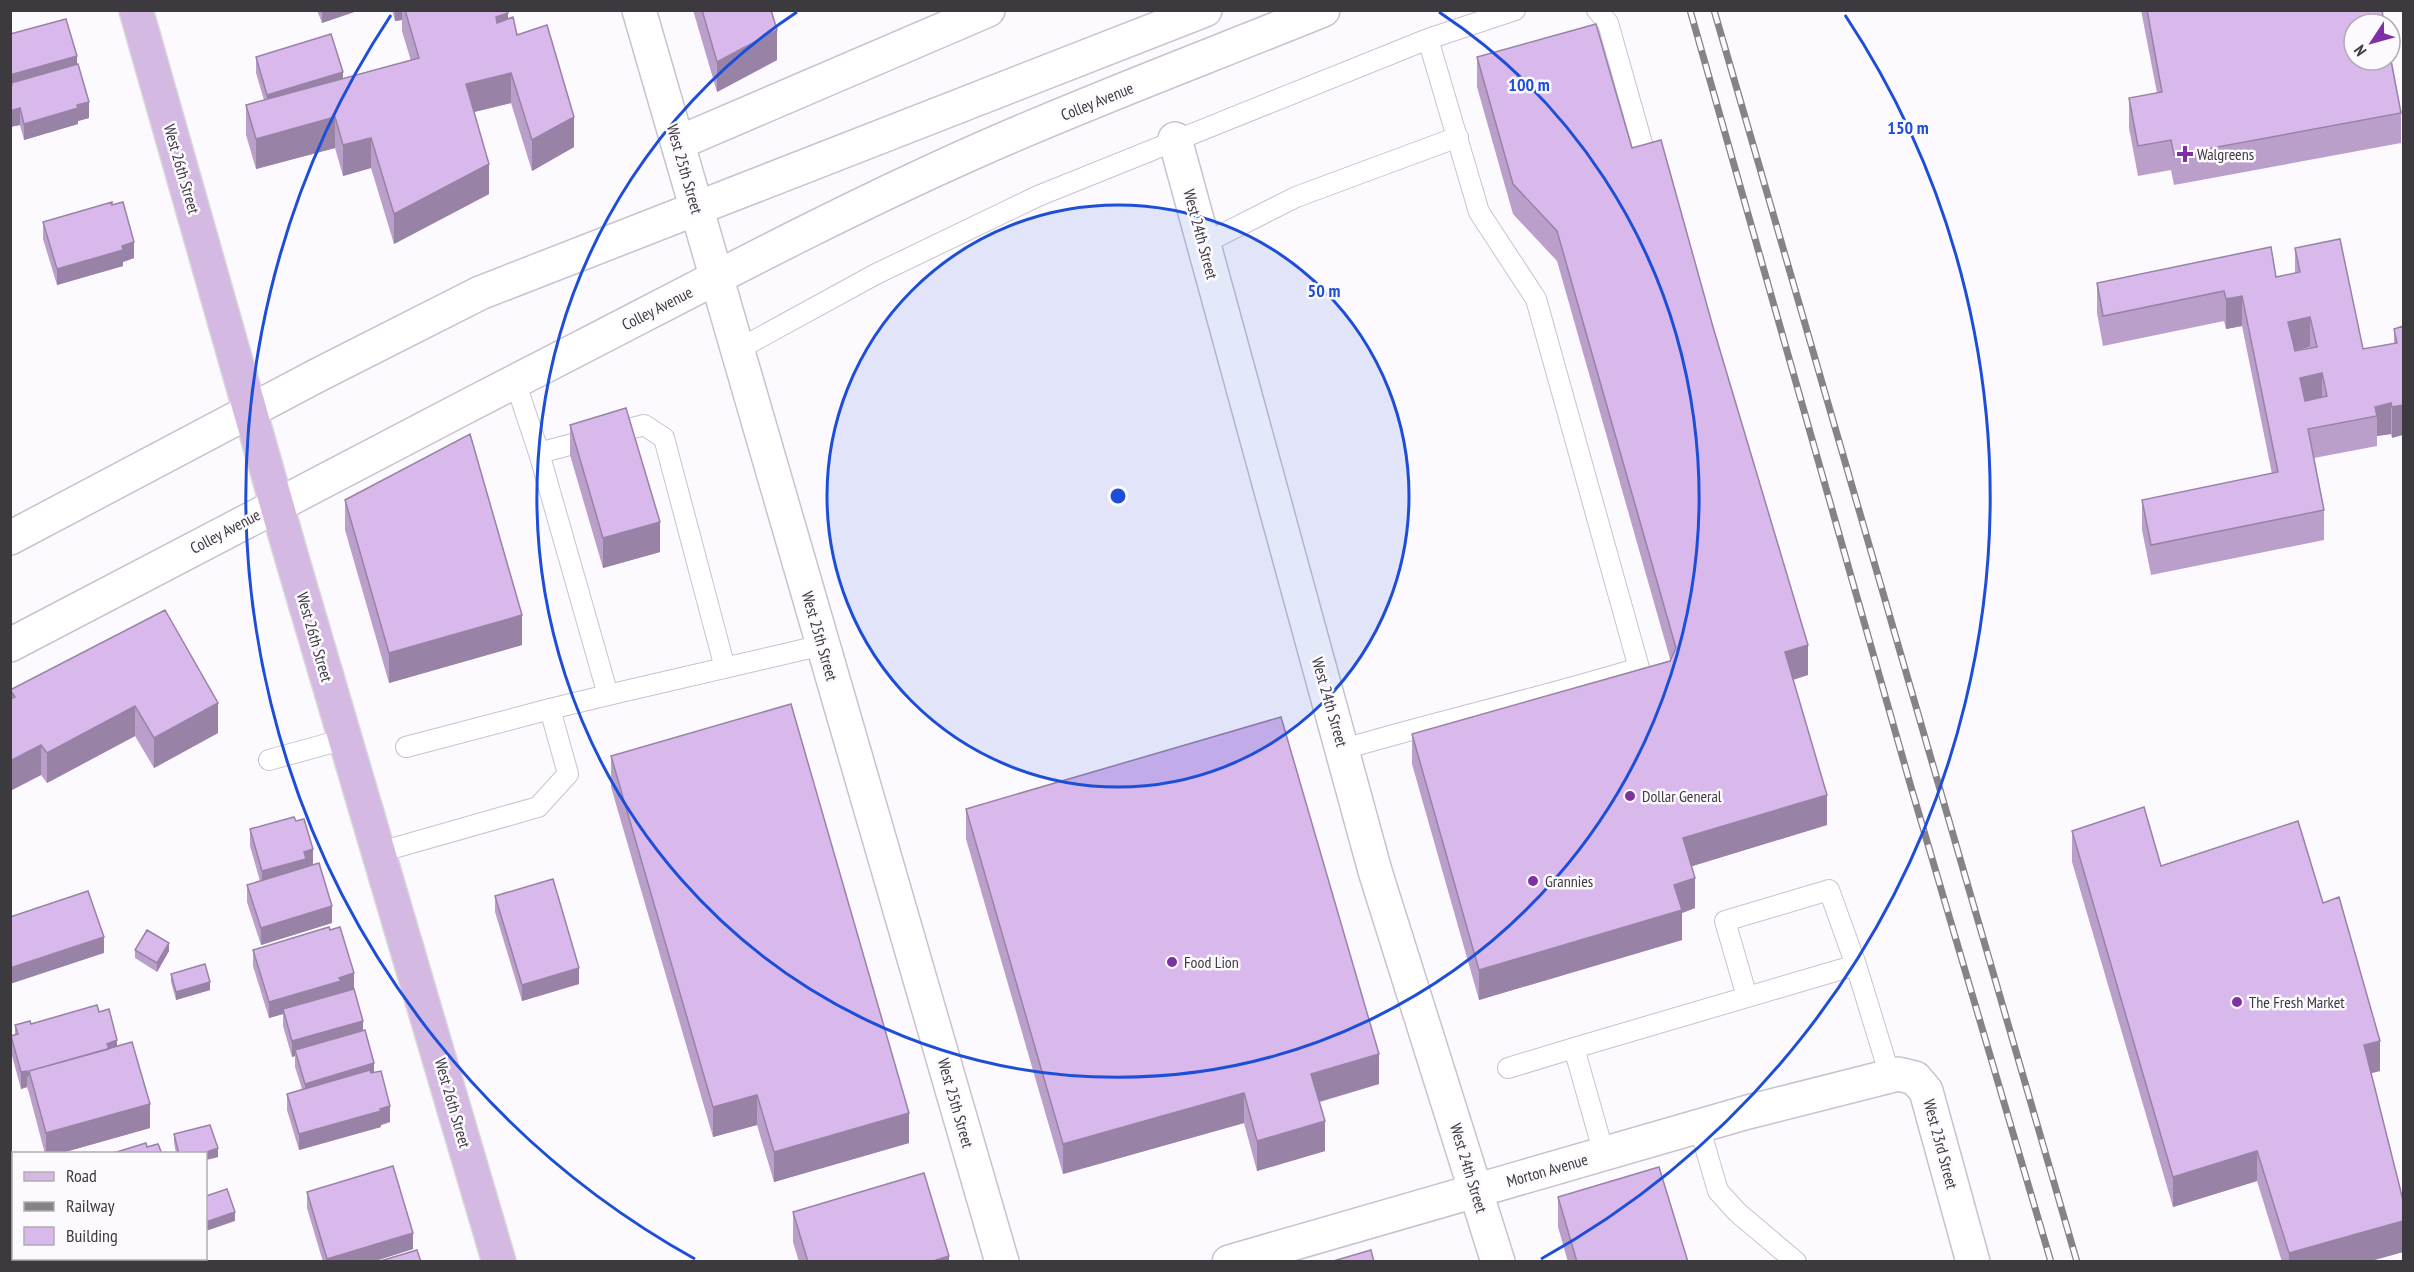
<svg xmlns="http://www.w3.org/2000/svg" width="2414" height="1272" viewBox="0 0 2414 1272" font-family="'PT Sans Narrow',sans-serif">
	<rect width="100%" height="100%" fill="#fdfaff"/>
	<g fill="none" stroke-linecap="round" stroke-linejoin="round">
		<defs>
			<path id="lane" d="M1597,10L1608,23L1643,147
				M1203,244L1296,197L1458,137
				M737,350L876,274L1038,196L1428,39L1515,10
				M515,381L539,453L608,695L823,645
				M539,453L644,425L664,438L725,668
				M550,709L608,695
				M1344,749C1442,720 1541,698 1639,668L1536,299L1479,212L1428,39
				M269,760L345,739
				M380,852L538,807L568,774L550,709L406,747
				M1747,997L1725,921L1829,890L1856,965
				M1574,1048L1856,965L1890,1076
				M1508,1068L1574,1048L1604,1154
				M1699,1126L1718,1191L1737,1212L1796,1262"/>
			<path id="street" d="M639,10L1002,1262
				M1175,139L1375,871L1498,1262
				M678,143L988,10
				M1229,1262L1748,1112L1898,1074L1915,1078L1926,1091L1973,1262"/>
			<path id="secondary" d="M10,538L320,374L480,293L1205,10
				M10,645C201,544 391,445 582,347C710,281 838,213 970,154C1086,102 1205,58 1323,10"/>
			<path id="primary" d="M136,10L291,555L499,1262"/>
		</defs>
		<use href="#lane" stroke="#c9c2ce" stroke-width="22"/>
		<use href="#street" stroke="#c9c2ce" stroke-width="36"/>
		<use href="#secondary" stroke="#c9c2ce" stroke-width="36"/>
		<use href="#primary" stroke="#d8d8d9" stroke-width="36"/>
		<use href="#lane" stroke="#fff" stroke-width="20"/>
		<use href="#street" stroke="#fff" stroke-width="33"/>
		<use href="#secondary" stroke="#fff" stroke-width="33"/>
		<use href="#primary" stroke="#d4b9e3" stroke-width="33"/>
		<defs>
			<path id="rail" d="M1690,10L1911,787L2051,1262
				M1714,10L2077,1262"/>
		</defs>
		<use href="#rail" stroke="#868388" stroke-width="7"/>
		<use href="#rail" stroke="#fdfaff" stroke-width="4.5" stroke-dasharray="14" stroke-linecap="butt"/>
	</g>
	<path fill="#bb9fcb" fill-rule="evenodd" d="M317,10H360L322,23Z
		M392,10H508V18L574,147L532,171L511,103L474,112L489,194L394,244L371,168L343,176L335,148L256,169L246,135V105L264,100L256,73V57L343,79L411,61L402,31V20L395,21Z
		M693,10H771L777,60L717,92Z
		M2141,10H2382L2401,113V143L2174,185L2171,170L2138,176L2129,128V98L2157,93Z
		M10,34L77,65L89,118L78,121V124L24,140L20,125L10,127Z
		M1477,57L1632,148L1808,675L1793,680L1827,825L1692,866L1695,908L1682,913V940L1479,1000L1412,764V734L1670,661V659L1557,261L1513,214L1477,87Z
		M112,205L134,258L123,262V266L57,285L43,239V222Z
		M2295,248L2363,349L2394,343V329L2403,326L2392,438L2391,434L2377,436V446L2314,458L2324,510V540L2151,575L2142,530V500L2272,474L2242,326L2226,329L2224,321L2103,346L2097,313V283L2276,277L2295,273ZM2310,347V348L2295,351Z
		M570,425L660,552L603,568L570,455Z
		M345,500L522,645L389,683L345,530Z
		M165,610L218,733L154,768L135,736L47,783L41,775L10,791V690Z
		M611,756L909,1143L774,1182L757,1125L713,1137L611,787Z
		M966,809L1379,1084L1320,1102L1325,1151L1257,1171L1244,1123L1063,1174L966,839Z
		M250,829L313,865L332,923L261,945L247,902V885L260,881L250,846Z
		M2072,831L2161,866L2323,903L2380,1071L2371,1073L2403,1200V1252L2367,1262H2282L2257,1181L2173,1207L2072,862Z
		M495,896L579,984L522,1001L495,912Z
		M330,930L354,989L363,1031L374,1072L390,1122L381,1125V1127L299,1150L287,1110V1094L302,1089L295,1067V1056L292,1057L283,1026V1014L269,1018L253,966V950Z
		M135,950L169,951L157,972L135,958Z
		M171,974L210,990L176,1000L171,982Z
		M31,1024L117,1046L150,1128L58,1154H45L29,1093L27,1087L21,1089L11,1052V1036L15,1034V1025Z
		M174,1134L218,1157L206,1160V1154H176L174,1142Z
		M307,1192L413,1249L372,1262H323L307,1208Z
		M1558,1197L1688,1262H1568L1558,1227Z
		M793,1212L949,1262H799L793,1242Z
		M72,1258H163L164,1262H73Z"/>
	<path fill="#9882a5" d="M322,10H360L322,23Z
		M395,10H402V20L395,21Z
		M508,13V43L496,47V17Z
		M777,30V60L717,92V62Z
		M77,56V72L11,83V91H10V75Z
		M343,72V88L267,111V95Z
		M511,73V103L466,114V84Z
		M89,102V118L78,121V124L24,140V124Z
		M20,108V125L10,127V111Z
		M335,117V148L256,169V139Z
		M574,117V147L532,171V140Z
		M371,138V168L343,176V145Z
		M489,164V194L394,244V214Z
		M134,242V258L123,262V266L57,285V269Z
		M2242,296V326L2226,329V299Z
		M2310,317V347L2288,352V322Z
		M2322,373V404L2300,408V378Z
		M2391,403V434L2377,436V416L2375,407Z
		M2403,405V435L2392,438V407Z
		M660,522V552L603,568V538Z
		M522,615V645L389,683V653Z
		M1808,645V675L1785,682V652Z
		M218,703V733L154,768V738Z
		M135,706V736L47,783V753Z
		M41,745V775L10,791V761Z
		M1827,795V825L1683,869V838Z
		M313,849V866L262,887V871L304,852Z
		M1695,878V908L1682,913V940L1479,1000V970L1674,885Z
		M332,906V923L261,945V928Z
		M104,937V953L10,984V968Z
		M169,943V951L157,972V963Z
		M579,968V984L522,1001V985Z
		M354,973V990L283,1009V1014L269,1018V1002Z
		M210,982V990L176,1000V992Z
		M363,1021V1037L295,1050V1056L292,1057V1041Z
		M117,1040V1056L34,1091L107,1044Z
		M2380,1041V1071L2364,1075V1045Z
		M1379,1054V1084L1311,1104V1074Z
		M374,1063V1079L305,1100V1084Z
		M27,1071V1087L21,1089V1072Z
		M1244,1093V1123L1063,1174V1144Z
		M757,1095V1125L713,1137V1107Z
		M150,1104V1128L58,1154H46V1133Z
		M390,1106V1122L381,1125V1127L299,1150V1134Z
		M909,1113V1143L774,1182V1152Z
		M1325,1121V1151L1257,1171V1141Z
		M218,1148V1157L206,1160V1154H201Z
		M2257,1151V1181L2173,1207V1177Z
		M235,1212V1221L206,1231V1222Z
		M2403,1221V1252L2367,1262H2289V1253Z
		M413,1233V1249L372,1262H327V1259Z
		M949,1256V1262H930Z"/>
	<path fill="#d9b9ec" stroke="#9882a5" stroke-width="1.5" fill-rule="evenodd" d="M405,10H508V13L496,17L497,23L513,17L517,35L547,25L574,117L532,140L511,73L466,84L489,164L394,214L371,138L343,145L335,117L256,139L246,105L419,58Z
		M702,10H771L777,30L717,62Z
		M2147,10H2382L2384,24H2354V60H2390V55L2401,113L2174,155L2171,140L2138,146L2129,98L2162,92Z
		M66,19L77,56L10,75V34Z
		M1596,24L1632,148L1661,140L1713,327L1808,645L1785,652L1827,795L1683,838L1695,878L1674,885L1682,910L1479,970L1412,734L1670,661L1676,648L1557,231L1513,184L1477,57Z
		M331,34L343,72L267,95L256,57Z
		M78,64L89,102L77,105L78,108L24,124L20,108L10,111V86L12,85L11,83Z
		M112,202V205L123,202L134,242L122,246L123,250L57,269L43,222Z
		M2340,239L2363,349L2397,343L2394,329L2403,326V405L2392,407L2391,403L2375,407L2377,416L2308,429L2324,510L2151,545L2142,500L2278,472L2242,296L2226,299L2224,291L2103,316L2097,283L2271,247L2276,277L2300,272L2295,248ZM2310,317L2317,347L2295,351L2288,322ZM2322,373L2327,396L2305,401L2300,378Z
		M626,408L660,522L603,538L570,425Z
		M470,434L522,615L389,653L345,500Z
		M165,610L218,703L154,738L135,706L47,753L41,745L10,761V699L15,697L10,690Z
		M791,704L909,1113L774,1152L757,1095L713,1107L611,756Z
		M1281,717L1379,1054L1311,1074L1325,1121L1257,1141L1244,1093L1063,1144L966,809Z
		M2144,807L2161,866L2298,821L2323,903L2339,897L2380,1041L2364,1045L2403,1200V1221L2289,1253L2257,1151L2173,1177L2072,831Z
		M294,817L296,821L304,819L313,849L304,852L306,859L262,871L250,829Z
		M319,863L332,906L261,928L247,885Z
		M553,879L579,968L522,985L495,896Z
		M88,891L104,937L10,968V917Z
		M329,927L330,930L340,927L354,973L339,978L341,981L269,1002L253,950Z
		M147,930L169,943L157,963L135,950Z
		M205,964L210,982L176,992L171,974Z
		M354,989L363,1021L292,1041L283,1009Z
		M97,1005L99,1012L109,1009L117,1040L107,1044L109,1049L29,1071L28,1077L27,1071L21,1072L11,1036L18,1034L15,1025L30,1021L31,1024Z
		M365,1030L374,1063L305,1084L295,1050Z
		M132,1042L150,1104L46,1133L29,1071Z
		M370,1070L371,1073L381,1071L390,1106L380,1109L381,1111L299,1134L287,1094Z
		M210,1125L218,1148L201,1154H179L174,1134Z
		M146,1143L147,1147L158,1144L162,1154H110Z
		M393,1166L413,1233L327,1259L307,1192Z
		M1659,1167L1688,1262H1577L1558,1197Z
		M924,1173L949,1256L930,1262H808L793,1212Z
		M227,1189L235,1212L206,1222V1196Z
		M417,1250L421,1262H377Z
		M1371,1250L1374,1262H1330Z
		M77,1258H163L164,1262H78Z"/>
	<circle cx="1118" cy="496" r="291" fill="#1d4ed8" fill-opacity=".12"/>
	<g fill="none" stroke="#1d4ed8" stroke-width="3">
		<circle cx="1118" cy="496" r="291"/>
		<path d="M1439 12A581 581 0 1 1 797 12"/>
		<path d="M695 1259A872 872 0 0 1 391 15M1845 15A872 872 0 0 1 1541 1259"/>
	</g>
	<g fill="#7d31a2" stroke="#fdfaff" stroke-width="2">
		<path d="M2182 145h6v6h6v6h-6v6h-6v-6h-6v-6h6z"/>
		<circle cx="1630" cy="796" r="6"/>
		<circle cx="1533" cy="881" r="6"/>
		<circle cx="1172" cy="962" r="6"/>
		<circle cx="2237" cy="1002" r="6"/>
	</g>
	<g text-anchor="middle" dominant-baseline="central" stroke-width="5" stroke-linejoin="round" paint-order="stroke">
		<g font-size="16" fill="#3d3a3f" stroke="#fdfaff">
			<text transform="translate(1097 101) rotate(-22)">Colley Avenue</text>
			<text transform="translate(182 169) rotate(74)">West 26th Street</text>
			<text transform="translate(685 169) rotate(74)">West 25th Street</text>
			<text transform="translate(1201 234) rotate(75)">West 24th Street</text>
			<text transform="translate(657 308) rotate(-27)">Colley Avenue</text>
			<text transform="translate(225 531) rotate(-28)">Colley Avenue</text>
			<text transform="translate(820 636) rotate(74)">West 25th Street</text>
			<text transform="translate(315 637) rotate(74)">West 26th Street</text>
			<text transform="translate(1330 702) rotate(74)">West 24th Street</text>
			<text transform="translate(453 1103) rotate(74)">West 26th Street</text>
			<text transform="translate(956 1103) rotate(74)">West 25th Street</text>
			<text transform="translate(1941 1144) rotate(75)">West 23rd Street</text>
			<text transform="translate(1469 1168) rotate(73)">West 24th Street</text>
			<text transform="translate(1547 1170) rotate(-16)">Morton Avenue</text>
		</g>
		<g font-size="16" fill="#3d3a3f" stroke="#fdfaff" text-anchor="start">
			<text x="2197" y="154">Walgreens</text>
			<text x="1642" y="796">Dollar General</text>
			<text x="1545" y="881">Grannies</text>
			<text x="1184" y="962">Food Lion</text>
			<text x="2249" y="1002">The Fresh Market</text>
		</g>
	</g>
	<circle cx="1118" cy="496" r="9" fill="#1d4ed8" stroke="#fdfaff" stroke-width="3"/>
	<g font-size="18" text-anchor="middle" font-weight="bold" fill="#1d4ed8" stroke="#fdfaff" stroke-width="5" stroke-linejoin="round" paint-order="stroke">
		<text x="1529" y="91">100 m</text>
		<text x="1908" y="134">150 m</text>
		<text x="1324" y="297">50 m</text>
	</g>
	<rect width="2414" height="1272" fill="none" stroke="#3d3a3f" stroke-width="24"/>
	<rect x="12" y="1152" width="195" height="108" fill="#fdfaff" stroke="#b0adb2" stroke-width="1.5"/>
	<rect x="24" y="1172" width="30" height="9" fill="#d4b9e3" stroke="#b0adb2" stroke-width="1.5"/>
	<text x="66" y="1182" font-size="18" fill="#3d3a3f">Road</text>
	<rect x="24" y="1202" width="30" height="9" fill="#868388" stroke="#b0adb2" stroke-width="1.5"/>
	<text x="66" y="1212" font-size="18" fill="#3d3a3f">Railway</text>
	<rect x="24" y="1227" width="30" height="18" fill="#d9b9ec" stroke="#b0adb2" stroke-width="1.5"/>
	<text x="66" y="1242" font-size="18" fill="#3d3a3f">Building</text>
	<g transform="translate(2372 42) rotate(234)"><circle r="28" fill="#fdfaff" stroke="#b0adb2" stroke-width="1.5"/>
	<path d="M0-4.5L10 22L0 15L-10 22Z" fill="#7d31a2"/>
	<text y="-9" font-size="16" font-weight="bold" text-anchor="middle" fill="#3d3a3f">N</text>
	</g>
</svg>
